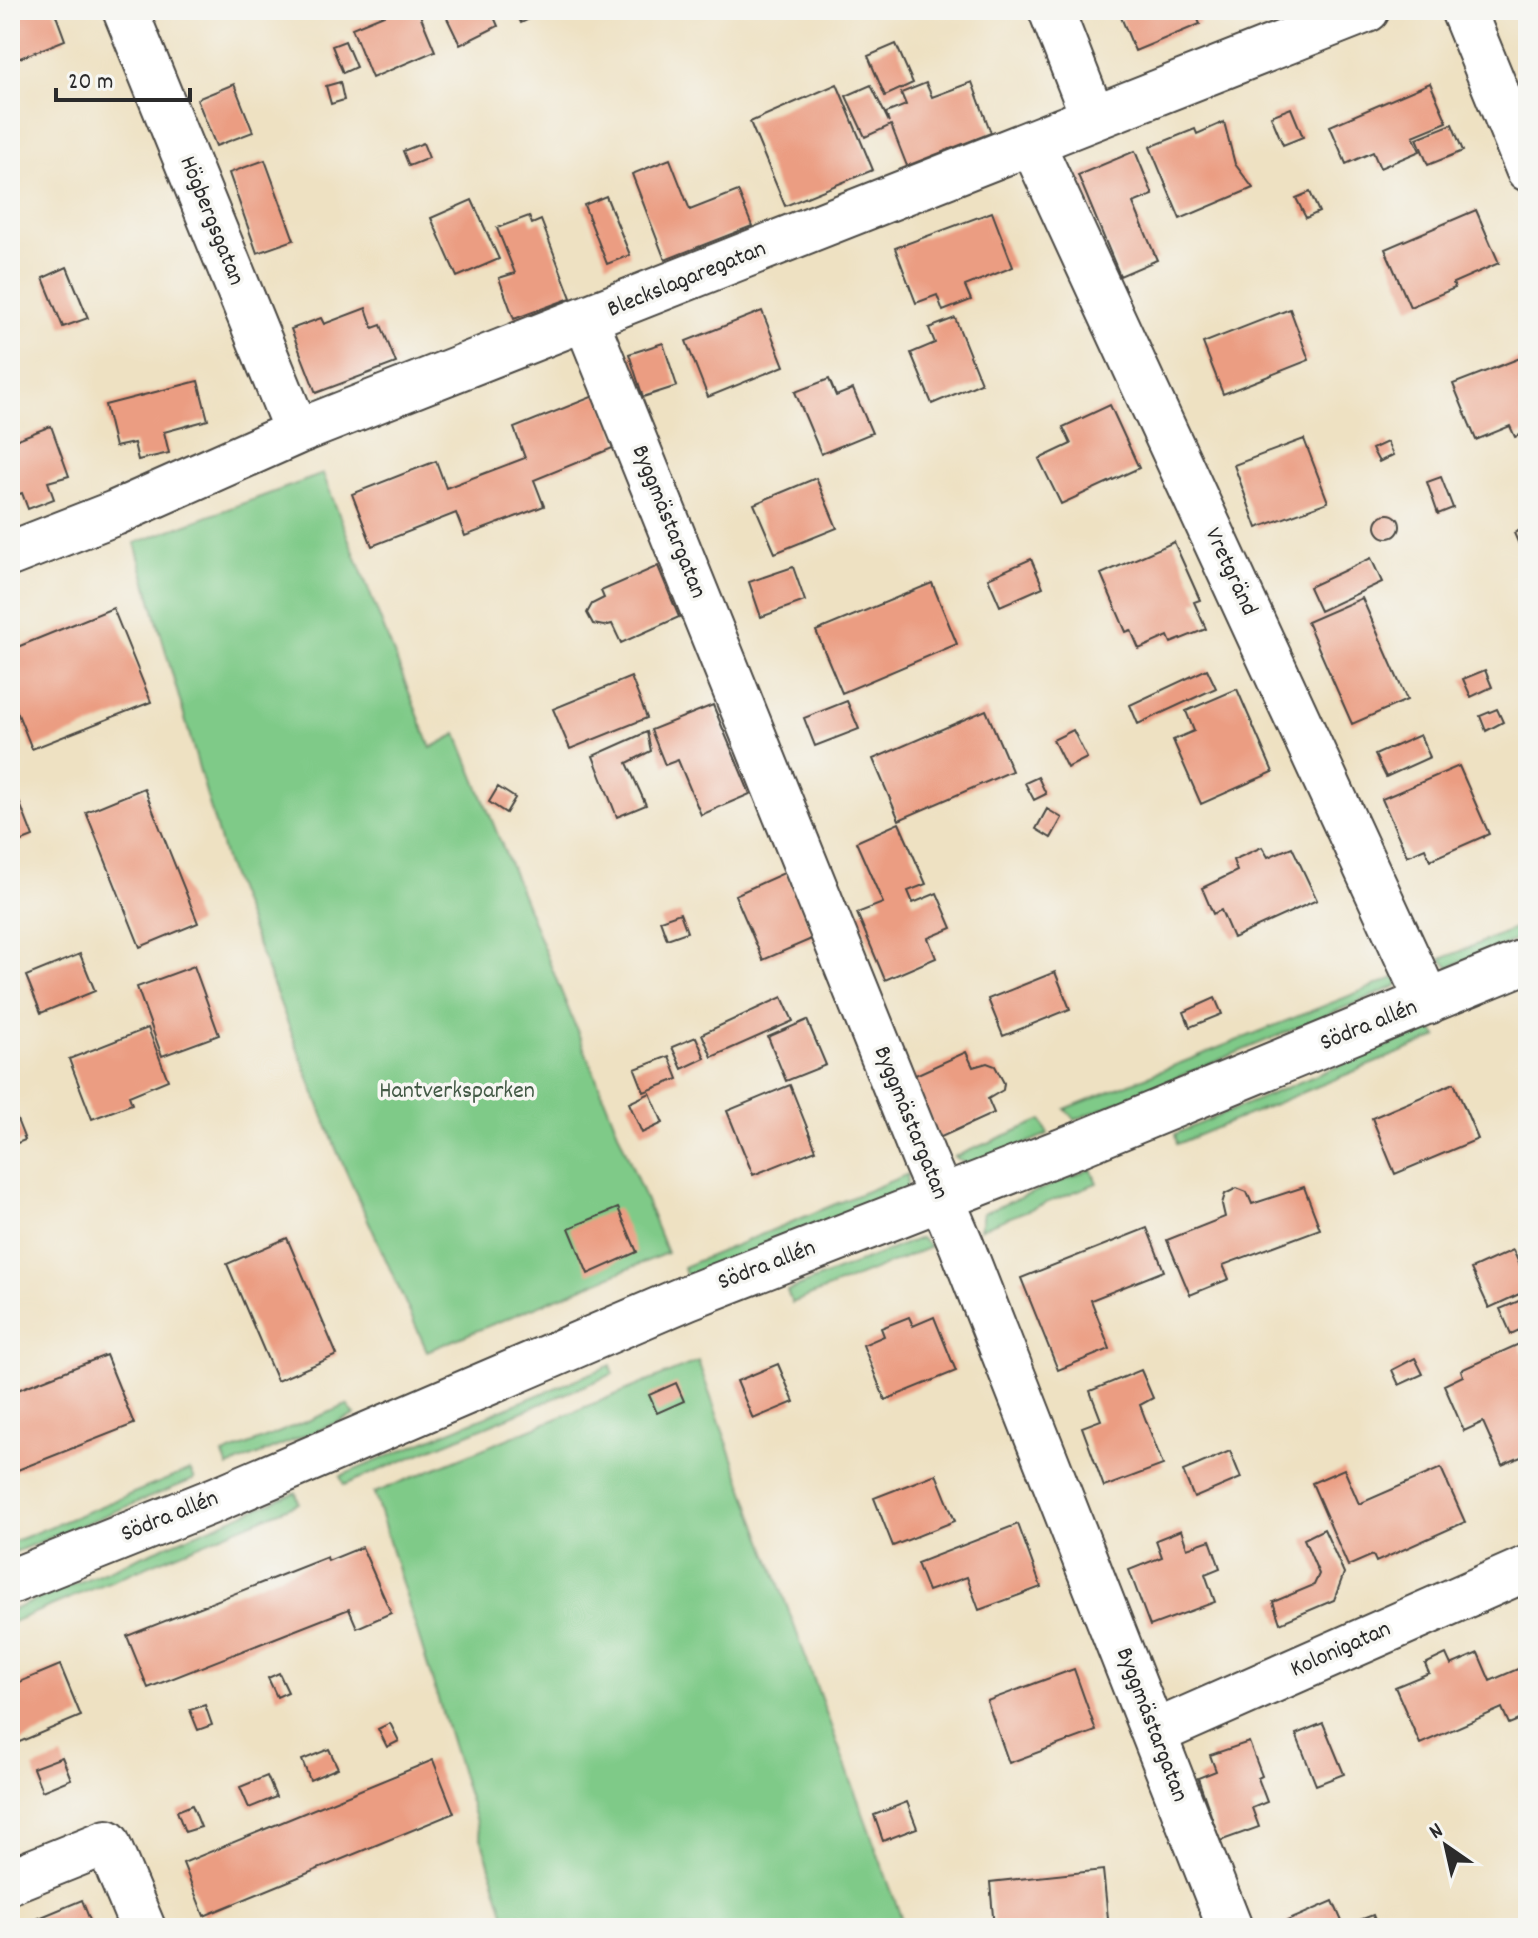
<svg xmlns="http://www.w3.org/2000/svg" width="1538" height="1938" viewBox="0 0 1538 1938" font-family="Dekko,sans-serif">
	<rect width="100%" height="100%" fill="#f6f6f2"/>
	<filter id="ink" filterUnits="userSpaceOnUse"><feTurbulence type="fractalNoise" baseFrequency=".0125" numOctaves="2"/><feDisplacementMap in="SourceGraphic" scale="16" xChannelSelector="R" yChannelSelector="G"/><feConvolveMatrix kernelMatrix="1 2 1 2 8 2 1 2 1" color-interpolation-filters="sRGB"/></filter>
	<filter id="wash" filterUnits="userSpaceOnUse"><feTurbulence type="fractalNoise" baseFrequency=".006" numOctaves="4" result="noise"/><feDisplacementMap in="SourceGraphic" scale="32" xChannelSelector="R" yChannelSelector="G"/><feGaussianBlur stdDeviation="1.8" result="paint"/><feColorMatrix in="noise" values="0 0 0 0 0 0 0 0 0 0 0 0 0 0 0 0 0 1.4 0 .05"/><feComposite in="paint" operator="in"/></filter>
	<g filter="url(#wash)">
		<rect width="100%" height="100%" fill="#eee1c2"/>
		<path fill="#7fca88" stroke="#557a5a" stroke-width="2" d="M323,474L431,748L457,734L667,1253L427,1351L337,1151L226,863L135,543Z
			M1528,923V935L1449,967L1441,959Z
			M1399,976L1397,986L1075,1120L1065,1109Z
			M1430,1028L1438,1037L1177,1144L1175,1134Z
			M1042,1120L1048,1134L971,1167L954,1157Z
			M1091,1169L1097,1183L980,1229L983,1213Z
			M908,1174L906,1190L688,1279L683,1267Z
			M920,1238L931,1247L792,1303L787,1291Z
			M698,1361L721,1426L905,1928H509L374,1493Z
			M611,1365L613,1374L344,1485L340,1476Z
			M347,1405L355,1415L228,1467L223,1455Z
			M190,1470L195,1479L10,1554V1543Z
			M296,1492L299,1503L10,1623V1611Z"/>
		<g id="blocks">
			<path fill="#eb9d82" d="M10,10H54L65,40L10,62Z
				M396,10H418L435,51L372,78L352,28Z
				M459,10H491L498,26L460,45L446,16Z
				M515,10H548L521,23Z
				M1118,10H1194L1200,24L1135,51Z
				M345,41L356,67L343,73L332,46Z
				M896,44L913,83L885,96L868,56Z
				M340,82L344,100L331,104L326,86Z
				M972,82L991,133L907,166L891,125L865,137L846,96L871,85L889,122L886,113L906,105L901,93L926,83L932,97Z
				M1430,83L1447,122L1413,136L1420,151L1380,168L1373,152L1346,164L1330,126Z
				M234,84L253,132L216,146L197,99Z
				M837,84L873,170L785,206L750,122Z
				M1291,108L1303,137L1283,145L1271,116Z
				M1224,122L1235,164L1253,188L1180,219L1150,147L1195,129L1197,134Z
				M1452,124L1463,151L1428,165L1417,138Z
				M423,143L429,158L409,166L403,151Z
				M1135,151L1153,195L1133,203L1157,260L1120,276L1078,175Z
				M670,159L690,210L738,191L752,226L665,260L632,174Z
				M265,160L294,240L257,253L229,173Z
				M1310,192L1319,212L1306,218L1296,198Z
				M606,196L630,255L607,264L584,205Z
				M472,200L499,259L457,277L431,218Z
				M1476,210L1499,263L1453,283L1455,288L1410,307L1385,249Z
				M992,212L1013,267L965,286L971,300L943,311L937,295L916,303L895,248Z
				M529,216L532,224L541,220L571,298L514,319L499,278L515,273L497,228Z
				M67,267L88,318L63,327L43,278Z
				M366,308L373,328L381,325L396,363L316,393L291,329L321,318L324,324Z
				M1290,309L1309,360L1223,394L1203,343Z
				M762,311L784,366L708,397L686,341Z
				M955,318L981,383L932,404L911,353L935,343L929,328Z
				M663,343L677,386L643,397L629,354Z
				M1528,355V432L1515,437L1510,426L1476,440L1453,384Z
				M829,379L836,396L853,389L872,433L821,454L795,392Z
				M198,381L208,420L164,432L169,453L138,460L134,443L115,447L105,405Z
				M599,394L620,445L534,480L544,506L465,536L456,513L372,546L352,494L436,461L446,488L525,458L514,428Z
				M1110,405L1139,468L1061,504L1039,459L1071,444L1063,427Z
				M51,426L69,476L48,482L54,499L28,509L22,493L10,497V442Z
				M1304,439L1328,502L1257,528L1234,465Z
				M1387,442L1393,455L1379,462L1372,449Z
				M1441,477L1453,508L1438,514L1427,482Z
				M816,478L837,528L775,553L754,504Z
				M1376 526a12 12 0 1 1 24 0a12 12 0 1 1-24 0Z
				M1528,526V565L1514,533Z
				M1174,542L1200,600L1194,602L1206,629L1171,643L1168,636L1139,649L1131,630L1126,632L1101,574Z
				M1371,558L1382,582L1320,611L1309,587Z
				M1031,559L1043,587L1000,606L988,578Z
				M658,566L679,617L621,643L612,624L604,626L593,624L587,613L592,604L604,598L601,591Z
				M793,567L805,601L761,617L749,582Z
				M932,583L957,644L842,693L816,631Z
				M1362,598L1407,700L1352,724L1307,622Z
				M113,608L151,702L32,749L10,694V650Z
				M1207,669L1216,688L1138,724L1130,705Z
				M1485,670L1492,687L1471,697L1463,679Z
				M631,677L647,718L570,749L553,709Z
				M1237,689L1273,772L1201,804L1173,740L1194,731L1186,711Z
				M847,701L859,729L815,746L804,718Z
				M713,705L750,794L701,815L678,760L665,765L651,730Z
				M1497,709L1503,722L1486,731L1480,716Z
				M986,710L1012,771L899,820L873,759Z
				M1073,730L1087,758L1067,768L1053,740Z
				M647,732L651,751L627,763L646,805L617,817L593,756Z
				M1420,735L1430,757L1386,777L1375,755Z
				M1459,766L1489,834L1430,860L1425,848L1407,856L1382,799Z
				M1038,777L1046,794L1034,800L1025,783Z
				M498,787L515,798L506,813L489,802Z
				M144,788L198,923L140,947L86,812Z
				M19,801L33,837L10,846V805Z
				M1047,809L1062,818L1051,838L1036,829Z
				M899,823L926,884L908,891L913,903L937,893L952,928L928,938L936,958L885,980L857,913L883,903L856,842Z
				M1262,847L1268,857L1292,847L1317,900L1233,938L1221,910L1213,914L1202,888L1237,871L1233,860Z
				M786,872L814,938L763,960L735,895Z
				M680,913L687,932L667,939L660,920Z
				M80,954L95,991L41,1013L26,976Z
				M194,966L219,1035L162,1056L137,987Z
				M1055,972L1070,1009L1003,1036L988,999Z
				M782,997L793,1021L712,1057L702,1034Z
				M1215,998L1222,1014L1190,1027L1184,1012Z
				M807,1020L826,1065L786,1081L768,1037Z
				M148,1028L168,1080L129,1096L132,1104L92,1119L69,1059Z
				M696,1037L705,1058L682,1069L672,1047Z
				M966,1052L973,1067L987,1063L995,1066L1004,1083L1003,1090L988,1099L994,1113L939,1138L911,1077Z
				M669,1056L678,1079L644,1092L635,1069Z
				M1454,1083L1478,1139L1395,1174L1372,1118Z
				M790,1085L816,1150L753,1175L727,1111Z
				M650,1093L663,1123L642,1133L629,1103Z
				M10,1102L25,1140L10,1146Z
				M1304,1187L1320,1229L1223,1265L1229,1279L1190,1295L1167,1240L1225,1217L1222,1204L1225,1194L1237,1188L1247,1192L1252,1204Z
				M618,1208L637,1252L588,1274L569,1228Z
				M1147,1228L1164,1271L1091,1300L1110,1349L1058,1370L1021,1278Z
				M287,1238L337,1355L277,1381L227,1264Z
				M1513,1250L1528,1283V1290L1489,1308L1471,1269Z
				M1528,1297V1326L1511,1334L1500,1309Z
				M909,1317L913,1326L934,1317L956,1371L885,1400L863,1345L884,1336L881,1328Z
				M1519,1344L1528,1363V1454L1502,1465L1483,1422L1464,1431L1444,1385L1463,1376L1461,1370Z
				M106,1355L134,1424L10,1473V1393Z
				M1415,1358L1423,1374L1399,1385L1392,1370Z
				M778,1364L794,1402L753,1419L737,1381Z
				M1141,1370L1153,1398L1140,1405L1163,1465L1104,1487L1082,1427L1101,1420L1090,1391Z
				M676,1383L684,1401L657,1413L649,1395Z
				M1230,1451L1241,1478L1194,1498L1183,1471Z
				M1441,1468L1465,1522L1376,1562L1373,1555L1348,1566L1312,1483L1344,1469L1359,1504Z
				M936,1474L955,1521L893,1546L874,1498Z
				M1018,1524L1041,1587L979,1610L967,1577L928,1591L917,1563Z
				M1324,1529L1344,1573L1334,1600L1280,1623L1273,1602L1314,1585L1319,1574L1304,1539Z
				M1181,1530L1187,1548L1210,1540L1220,1568L1205,1574L1215,1602L1150,1626L1129,1570L1162,1557L1156,1540Z
				M362,1547L391,1613L357,1628L349,1609L148,1688L127,1636L327,1557L328,1561Z
				M1478,1653L1490,1681L1520,1668L1528,1685V1716L1509,1724L1502,1708L1420,1744L1395,1687L1429,1673L1425,1664L1446,1654L1451,1665Z
				M60,1665L81,1716L10,1746V1686Z
				M1074,1669L1096,1731L1009,1763L987,1701Z
				M279,1673L288,1692L277,1697L268,1678Z
				M205,1705L212,1725L198,1730L190,1710Z
				M390,1723L399,1741L387,1747L378,1729Z
				M1323,1723L1344,1774L1316,1785L1296,1734Z
				M1249,1742L1262,1776L1258,1778L1267,1802L1252,1808L1259,1827L1220,1841L1198,1778L1216,1771L1210,1755Z
				M329,1749L338,1768L310,1780L302,1760Z
				M62,1757L71,1779L42,1791L33,1768Z
				M433,1760L454,1813L204,1916L183,1863Z
				M267,1776L276,1797L249,1808L240,1787Z
				M907,1802L917,1828L883,1841L874,1815Z
				M192,1805L201,1827L185,1832L177,1811Z
				M1103,1870L1109,1928H994L990,1882Z
				M82,1900L93,1928H15Z
				M1333,1901L1344,1926L1373,1915L1378,1928H1289L1287,1921Z"/>
		</g>
	</g>
	<g filter="url(#ink)">
		<use href="#blocks" fill-opacity="0" stroke="#484642" stroke-width="2"/>
		<g fill="none" stroke-linecap="round" stroke-linejoin="round">
			<defs>
				<path id="minor" d="M125,10L297,432
					M1051,10L1093,117
					M1463,10L1528,169
					M1032,143L1428,1002
					M586,320L924,1158L961,1244L1230,1928
					M10,554L115,513L297,432L1367,10
					M10,1582L215,1500L686,1298L1080,1144L1528,960
					M1154,1733L1528,1568
					M10,1881L107,1842L143,1928"/>
			</defs>
			<use href="#minor" stroke="#484642" stroke-width="48"/>
			<use href="#minor" stroke="#fff" stroke-width="44"/>
		</g>
	</g>
	<g text-anchor="middle" dominant-baseline="central" stroke-width="7" stroke-linejoin="round" paint-order="stroke">
		<g font-size="24" fill="#2b2b2b" stroke="#f6f6f2">
			<text transform="translate(211 221) rotate(68)">Högbergsgatan</text>
			<text transform="translate(687 280) rotate(-22)">Bleckslagaregatan</text>
			<text transform="translate(668 522) rotate(68)">Byggmästargatan</text>
			<text transform="translate(1230 572) rotate(65)">Vretgränd</text>
			<text transform="translate(1369 1026) rotate(-22)">Södra allén</text>
			<text transform="translate(910 1123) rotate(68)">Byggmästargatan</text>
			<text transform="translate(767 1266) rotate(-21)">Södra allén</text>
			<text transform="translate(170 1517) rotate(-22)">Södra allén</text>
			<text transform="translate(1341 1650) rotate(-24)">Kolonigatan</text>
			<text transform="translate(1151 1725) rotate(69)">Byggmästargatan</text>
		</g>
		<g font-size="24" fill="#445b47" stroke="#f6f6f2">
			<text x="457" y="1092">Hantverksparken</text>
		</g>
	</g>
	<rect width="1538" height="1938" fill="none" stroke="#f6f6f2" stroke-width="40"/>
	<g transform="translate(1446 1846) rotate(326)" stroke="#f6f6f2" stroke-width="6" paint-order="stroke">
	<path d="M0-6L14 30L0 20L-14 30Z" fill="#2b2b2b"/>
	<text y="-12" font-size="22" font-weight="bold" text-anchor="middle" fill="#2b2b2b">N</text>
	</g>
	<path d="M56 88v12h134v-12" fill="none" stroke="#2b2b2b" stroke-width="4"/>
	<text x="68" y="88" font-size="24" fill="#2b2b2b" stroke="#f6f6f2" stroke-width="6" paint-order="stroke">20 m</text>
</svg>
